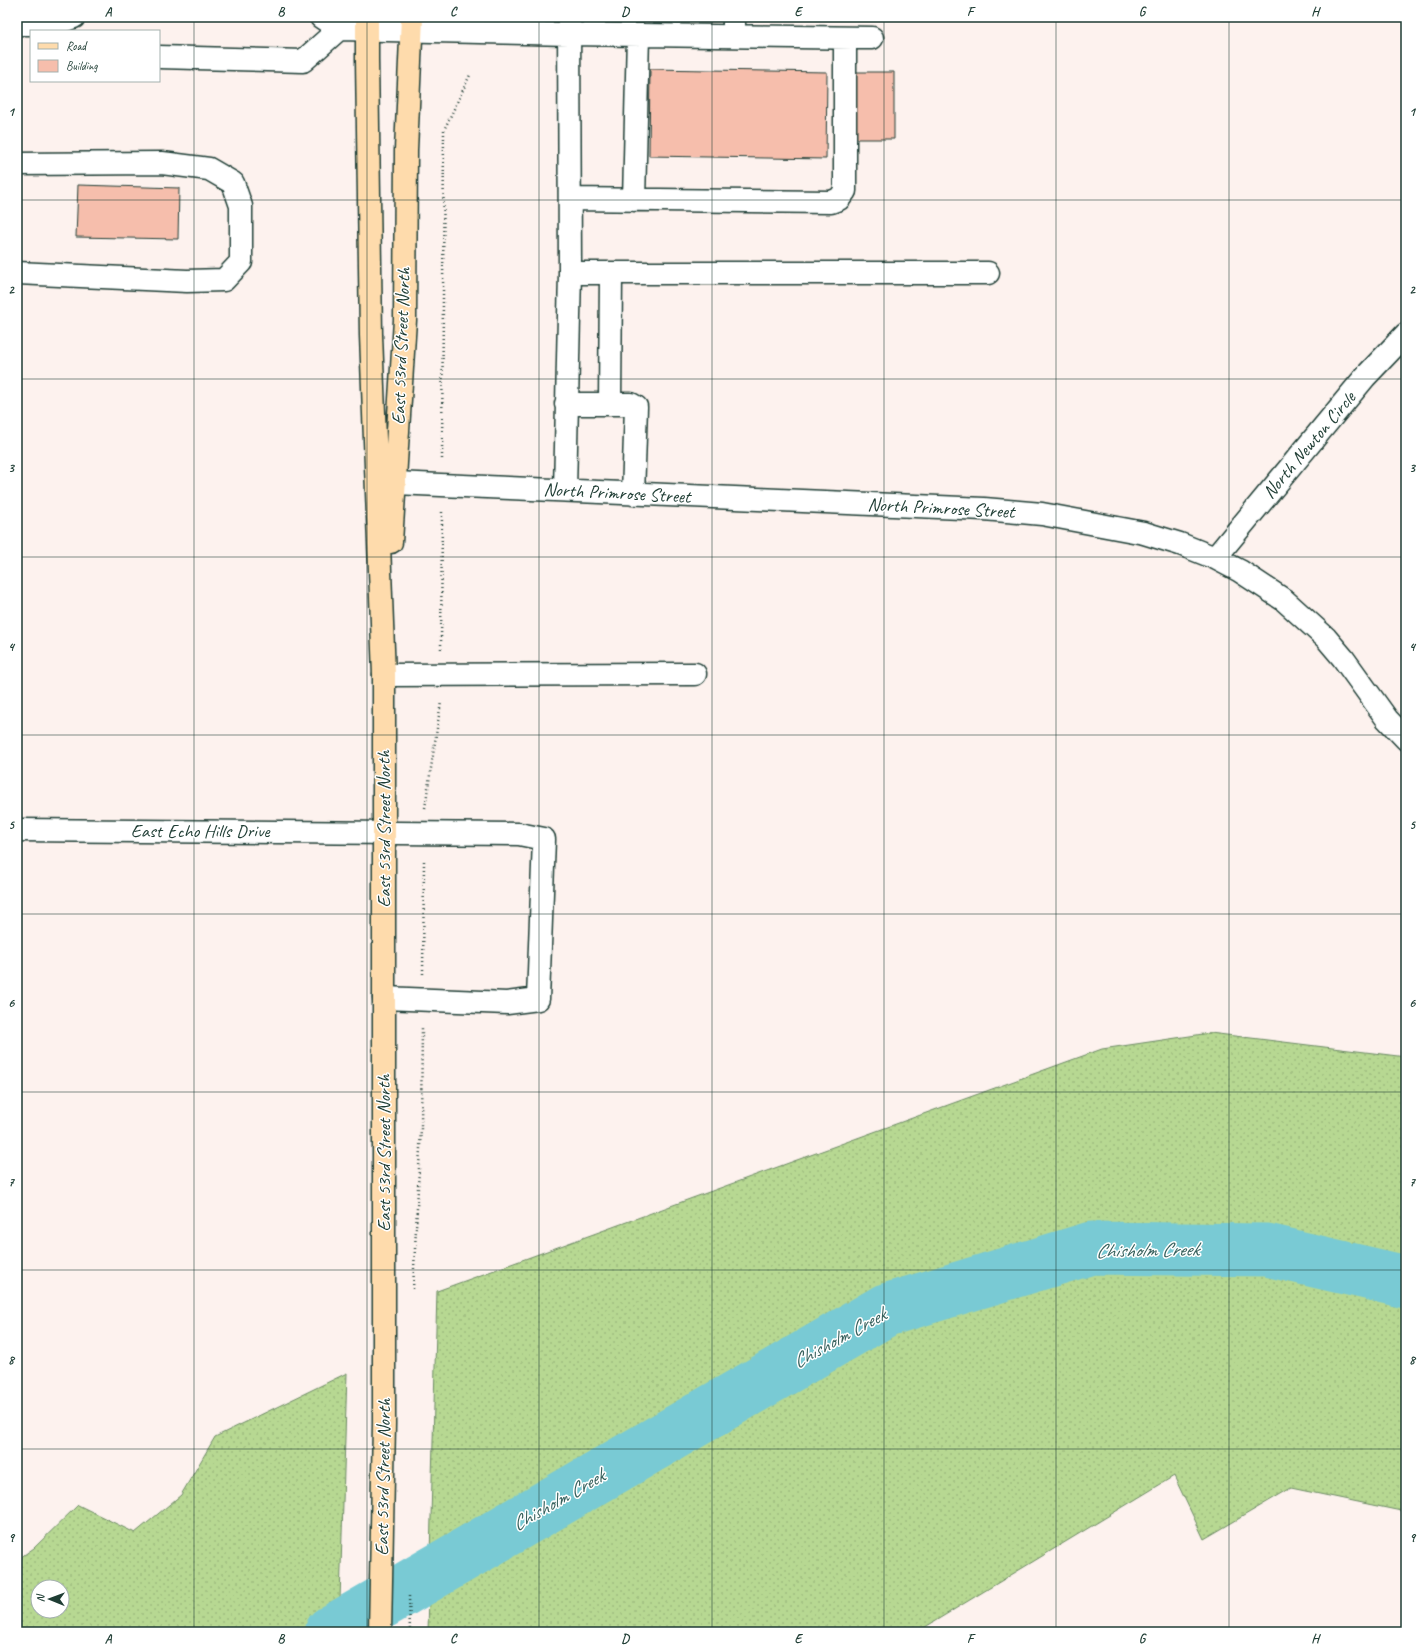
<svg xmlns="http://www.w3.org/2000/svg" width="1423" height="1649" viewBox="0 0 1423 1649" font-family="Caveat,sans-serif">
	<defs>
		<pattern id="grass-dots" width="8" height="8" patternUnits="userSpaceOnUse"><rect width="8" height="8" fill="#b7d892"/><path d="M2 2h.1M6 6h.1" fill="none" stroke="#9dba7e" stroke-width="1.8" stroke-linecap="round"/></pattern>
	</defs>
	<rect width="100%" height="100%" fill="#fdf2ee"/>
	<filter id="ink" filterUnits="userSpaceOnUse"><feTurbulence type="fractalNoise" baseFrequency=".025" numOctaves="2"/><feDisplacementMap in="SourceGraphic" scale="8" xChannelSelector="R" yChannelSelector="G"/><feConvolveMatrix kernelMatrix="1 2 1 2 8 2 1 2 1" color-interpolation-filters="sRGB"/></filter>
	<g filter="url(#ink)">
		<path fill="url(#grass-dots)" stroke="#6b8a63" fill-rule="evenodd" d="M1210,1033L1406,1057V1512L1291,1488L1204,1539L1174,1476L917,1632H428L437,1291L1102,1049Z
			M347,1373L339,1632H17V1560L34,1548L78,1505L135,1533L181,1495L215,1437ZM38,1587H62V1611H38Z"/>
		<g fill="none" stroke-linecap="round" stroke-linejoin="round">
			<path stroke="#79cad4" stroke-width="53" d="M331,1632L886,1310L1092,1248L1267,1250L1406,1282"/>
		</g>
		<path fill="#f6beac" stroke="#1f3d34" d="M650,69L827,72L826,159L649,156Z
			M856,72H894V139H855Z
			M78,185L179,188L178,239L76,237Z"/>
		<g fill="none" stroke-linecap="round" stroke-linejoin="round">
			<defs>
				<path id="minor" d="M321,17L339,29
					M17,24H55L74,17
					M339,29L569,34L872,38
					M734,36V17
					M159,57L303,61L339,29
					M17,164L162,163L209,169L233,183L241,206V262L224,280L187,281L17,273
					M570,199L831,202L839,199L845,191V38
					M634,200L638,35
					M570,273H988
					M566,404H631L636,407L633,494
					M610,404L611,273
					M395,483L984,509L1042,514L1144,533L1180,544L1215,558L1240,571L1284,600L1326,638L1343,658L1387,719L1406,739
					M565,490L570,273L569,17
					M1215,558L1365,377L1406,334
					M384,675L695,674
					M17,830L519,834L544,839L538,999L507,1003L384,998"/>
				<path id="major" d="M367,17V59L371,335L384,675V1424L380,1632
					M391,542L405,320L406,150L412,17"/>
			</defs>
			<use href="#minor" stroke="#1f3d34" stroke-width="25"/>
			<use href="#major" stroke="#1f3d34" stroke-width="25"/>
			<path stroke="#1f3d34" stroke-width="2.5" stroke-dasharray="1 3" stroke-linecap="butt" d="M442,459L444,130L470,75
				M441,649L442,512
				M425,808L441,702
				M423,974L424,861
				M413,1289L421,1128L422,1027
				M409,1596L410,1632"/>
			<use href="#minor" stroke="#fff" stroke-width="22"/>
			<use href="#major" stroke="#fedbac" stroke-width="22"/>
		</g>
	</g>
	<path fill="none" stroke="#1f3d34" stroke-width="1" stroke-opacity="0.55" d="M194,17V1632M367,17V1632M539,17V1632M712,17V1632M884,17V1632M1056,17V1632M1229,17V1632M17,200H1406M17,379H1406M17,557H1406M17,735H1406M17,914H1406M17,1092H1406M17,1270H1406M17,1449H1406"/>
	<g text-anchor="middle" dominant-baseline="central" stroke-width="3" stroke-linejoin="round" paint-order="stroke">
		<g font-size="19" fill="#1f3d34" stroke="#fff">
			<text transform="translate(401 346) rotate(-88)">East 53rd Street North</text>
			<text transform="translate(1309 445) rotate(-50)">North Newton Circle</text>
			<text transform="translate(617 493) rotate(3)">North Primrose Street</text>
			<text transform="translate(941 508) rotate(3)">North Primrose Street</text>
			<text transform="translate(384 829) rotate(-90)">East 53rd Street North</text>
			<text x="200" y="831">East Echo Hills Drive</text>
			<text transform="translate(384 1153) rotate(-90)">East 53rd Street North</text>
			<text transform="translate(383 1477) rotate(-89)">East 53rd Street North</text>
		</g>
		<g font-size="20" font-style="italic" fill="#36605c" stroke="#fff">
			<text transform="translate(1147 1250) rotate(-1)">Chisholm Creek</text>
			<text transform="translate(839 1338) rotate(-29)">Chisholm Creek</text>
			<text transform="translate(558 1500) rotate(-30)">Chisholm Creek</text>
		</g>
	</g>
	<rect width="1423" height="1649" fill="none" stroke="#fff" stroke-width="44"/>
	<rect x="30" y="30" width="130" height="52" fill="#ffffff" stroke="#a5b1ae"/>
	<rect x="38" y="43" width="20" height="6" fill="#fedbac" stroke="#a5b1ae"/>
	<text x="66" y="50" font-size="12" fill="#1f3d34">Road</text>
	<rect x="38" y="60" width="20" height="12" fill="#f6beac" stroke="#a5b1ae"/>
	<text x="66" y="70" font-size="12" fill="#1f3d34">Building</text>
	<g transform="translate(50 1599) rotate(271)"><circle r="19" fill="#ffffff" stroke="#a5b1ae"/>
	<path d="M0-3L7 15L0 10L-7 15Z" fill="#1f3d34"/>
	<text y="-6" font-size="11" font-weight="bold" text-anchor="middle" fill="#1f3d34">N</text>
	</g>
	<rect x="22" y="22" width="1379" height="1605" fill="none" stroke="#1f3d34" stroke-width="1.5"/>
	<g font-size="13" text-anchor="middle" font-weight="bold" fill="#1f3d34">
		<text x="108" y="16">A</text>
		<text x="281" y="16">B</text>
		<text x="453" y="16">C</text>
		<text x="625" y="16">D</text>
		<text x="798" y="16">E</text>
		<text x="970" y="16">F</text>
		<text x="1142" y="16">G</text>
		<text x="1315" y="16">H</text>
		<text x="11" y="116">1</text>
		<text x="1412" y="116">1</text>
		<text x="11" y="294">2</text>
		<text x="1412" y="294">2</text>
		<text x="11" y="472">3</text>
		<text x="1412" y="472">3</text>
		<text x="11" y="651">4</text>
		<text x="1412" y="651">4</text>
		<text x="11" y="829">5</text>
		<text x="1412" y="829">5</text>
		<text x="11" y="1007">6</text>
		<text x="1412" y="1007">6</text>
		<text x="11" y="1186">7</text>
		<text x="1412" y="1186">7</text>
		<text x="11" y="1364">8</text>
		<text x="1412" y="1364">8</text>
		<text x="11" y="1542">9</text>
		<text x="1412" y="1542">9</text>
		<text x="108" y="1643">A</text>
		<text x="281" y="1643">B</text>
		<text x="453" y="1643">C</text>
		<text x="625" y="1643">D</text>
		<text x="798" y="1643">E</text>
		<text x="970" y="1643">F</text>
		<text x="1142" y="1643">G</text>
		<text x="1315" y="1643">H</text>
	</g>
</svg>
